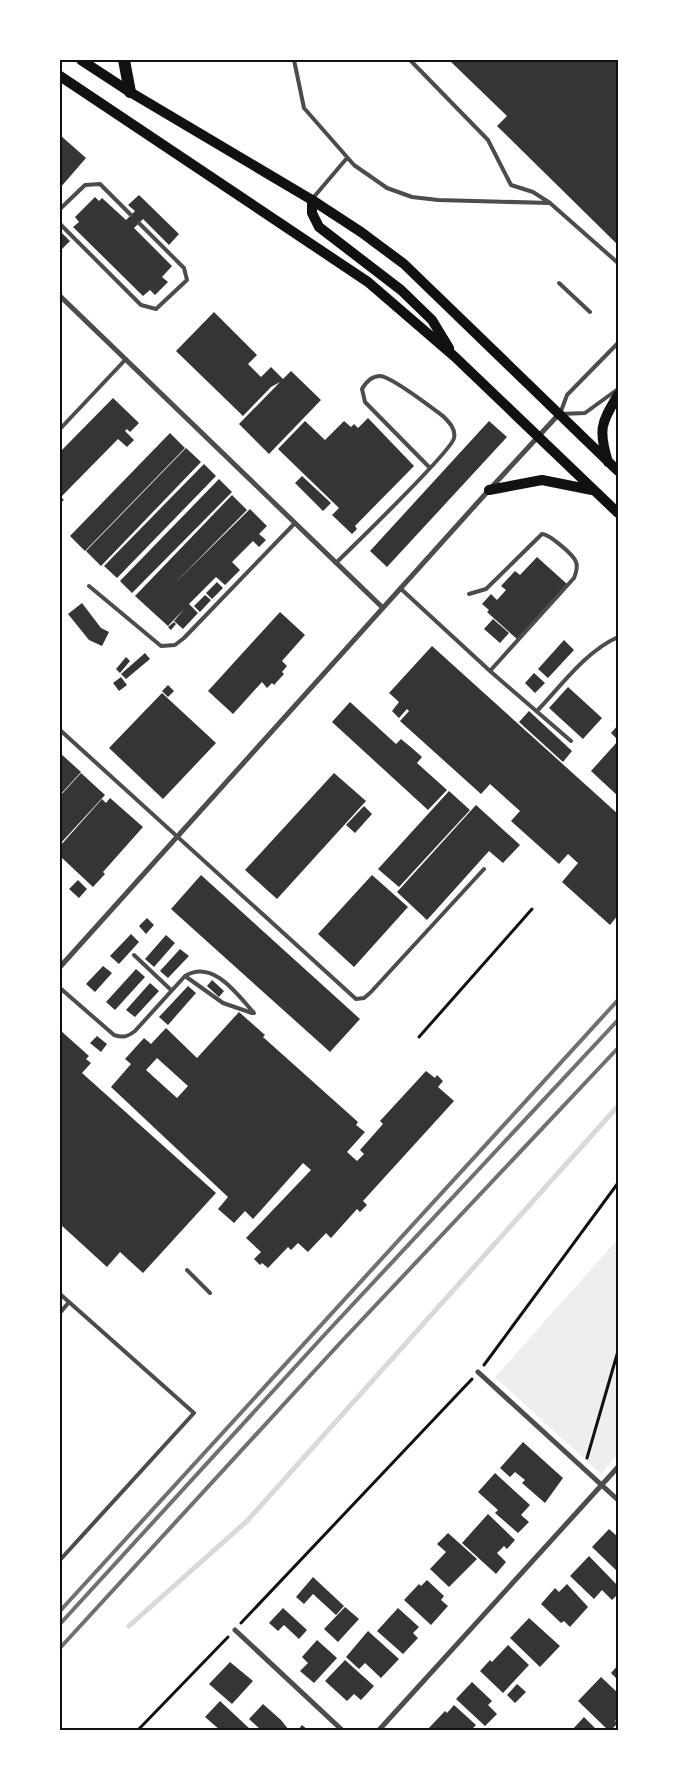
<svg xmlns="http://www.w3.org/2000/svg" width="678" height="1790" viewBox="0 0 678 1790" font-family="'Source Sans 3',sans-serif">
	<rect width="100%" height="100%" fill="#fff"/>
	<path fill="#eee" d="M618,1239V1454L601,1474L495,1377Z"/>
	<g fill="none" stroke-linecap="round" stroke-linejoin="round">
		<path stroke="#d9d9d9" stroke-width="5" d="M129,1626L247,1521L618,1106"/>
	</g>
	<path fill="#353535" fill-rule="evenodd" d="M449,60H618V245L497,126L507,116Z
		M60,135L86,158L60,188Z
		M139,195L179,234L169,245L143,219L134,228L172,266L162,277L168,282L155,295L150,290L143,296L73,227L79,222L75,217L95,197L99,201L102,198L126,220L135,211L128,205Z
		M60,231L70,241L60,251Z
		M214,312L257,355L248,364L261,377L271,367L283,379L291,371L321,400L269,454L239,424L280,382L271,387L243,416L176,351Z
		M113,398L139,423L130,432L127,429L125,431L134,440L127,447L118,439L61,497L64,500L60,503V452Z
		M368,418L414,466L355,526L357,529L352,534L332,515L339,508L278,449L305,421L325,440L344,421L351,427L354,424L358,428Z
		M489,421L507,437L387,567L370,551Z
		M170,433L185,448L85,551L70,536Z
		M186,448L201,462L101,566L86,551Z
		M204,464L216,476L117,578L104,566Z
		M302,476L331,503L323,511L295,483Z
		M219,479L232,492L132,593L120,581Z
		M232,495L247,510L175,583L250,509L267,526L259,534L266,540L259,547L253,541L232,562L240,570L225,585L216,577L189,604L198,613L183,629L174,621L185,608L168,626L135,596Z
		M537,557L567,584L517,639L487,612L489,610L482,604L491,594L497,600L506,590L501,586L515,571L520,575Z
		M217,582L223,588L212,599L206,593Z
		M205,595L211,600L200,612L194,606Z
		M82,603L101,628L109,632L102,646L89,640L68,614Z
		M280,612L305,635L282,661L287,666L282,672L284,674L274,685L272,683L267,688L262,682L233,714L208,691Z
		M493,619L509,633L500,643L484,629Z
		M174,622L176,624L171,630L168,627Z
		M564,640L574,650L548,678L538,669Z
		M432,646L618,814V915L610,925L562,882L578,863L568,854L559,864L511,821L520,811L490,784L481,794L400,721L409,711L407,709L399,718L392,711L399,702L389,693Z
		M145,653L150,659L126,679L121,674Z
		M126,657L130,661L120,673L116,669Z
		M534,673L545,683L535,693L525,683Z
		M121,677L127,685L119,691L113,683Z
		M168,685L174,691L168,697L162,691Z
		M568,687L602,718L583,739L549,708Z
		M162,693L216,743L163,799L109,748Z
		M350,702L396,744L401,739L413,749L422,757L417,763L447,790L428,810L332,722Z
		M529,711L572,751L563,762L519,722Z
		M618,725V740L611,733Z
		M618,741V796L591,771Z
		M60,753L81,772L60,795Z
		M81,773L105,795L60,844V796Z
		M334,773L366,801L277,899L245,870Z
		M449,791L470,810L399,887L378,869Z
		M110,798L143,827L103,872L105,874L93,887L62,858L60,846L102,799L106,803Z
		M476,805L520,845L503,863L489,851L427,920L397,892Z
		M364,806L372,814L355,833L346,825Z
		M201,875L360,1019L330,1052L171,909Z
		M372,875L408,907L354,967L318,934Z
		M78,880L87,889L79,898L69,889Z
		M147,918L154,925L146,934L139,926Z
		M131,934L139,942L119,964L110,956Z
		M166,935L175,943L154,967L145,959Z
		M180,949L189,956L168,978L160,971Z
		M103,966L112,973L95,992L86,984Z
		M136,969L145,977L115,1010L106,1002Z
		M212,980L224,991L219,997L207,986Z
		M150,983L159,991L135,1017L126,1010Z
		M188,986L196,993L168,1025L159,1017Z
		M239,1012L265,1035L263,1037L358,1122L356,1125L365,1132L347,1152L357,1161L364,1154L360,1150L383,1124L380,1121L426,1071L435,1078L437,1075L443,1081L438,1087L454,1101L363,1201L367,1205L360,1212L357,1209L331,1238L326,1233L308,1252L298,1243L291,1250L288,1247L268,1268L262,1263L260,1265L254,1259L261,1252L246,1238L311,1170L303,1163L253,1219L245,1211L234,1223L218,1209L228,1197L111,1087L131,1064L125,1059L144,1038L151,1044L166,1028L197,1058ZM157,1058L188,1086L177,1098L146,1070Z
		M60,1030L89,1056L86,1059L91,1063L82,1073L216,1193L143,1273L120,1252L107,1267L60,1224Z
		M97,1036L107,1044L101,1052L90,1043Z
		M523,1442L563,1478L545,1503L522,1483L525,1480L515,1472L510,1477L500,1468Z
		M495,1473L530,1505L521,1515L529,1522L518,1533L495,1513L498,1510L478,1492Z
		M488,1514L515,1540L507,1549L504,1546L497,1553L506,1562L496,1574L462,1543Z
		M609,1529L618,1537V1572L592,1547Z
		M448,1533L477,1559L449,1587L430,1569L446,1552L437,1544Z
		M589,1556L618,1586V1594L612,1600L602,1590L594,1599L570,1576Z
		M313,1577L344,1606L336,1615L313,1594L304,1604L296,1597Z
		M427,1580L444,1596L441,1600L448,1606L431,1625L404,1600L419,1584L421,1586Z
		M567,1584L588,1607L570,1627L564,1621L561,1623L541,1604L555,1588L559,1592Z
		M345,1607L359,1619L338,1642L324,1629Z
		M283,1608L307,1630L299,1639L284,1625L278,1631L269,1623Z
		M398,1608L419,1627L413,1633L418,1638L403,1654L377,1631Z
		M529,1618L560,1646L540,1667L510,1638Z
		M368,1631L399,1659L381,1678L365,1663L359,1669L346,1657Z
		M317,1640L337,1658L314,1683L300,1671L308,1663L302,1657Z
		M508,1645L529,1665L503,1693L480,1671L490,1660L492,1662Z
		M345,1660L374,1686L361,1700L354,1694L347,1701L325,1681Z
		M230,1662L253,1681L232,1704L209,1684Z
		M618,1665V1680L611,1673Z
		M601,1677L618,1693V1718L615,1721L618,1723L611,1730H608L578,1701Z
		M472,1682L492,1701L488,1705L497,1714L485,1726L456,1699Z
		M517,1684L526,1692L515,1703L507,1695Z
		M220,1701L251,1730H220L205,1717Z
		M263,1704L281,1720L289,1730H261L249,1719Z
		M454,1705L476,1725L471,1730H427L445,1711L447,1713Z
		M584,1717L597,1730H572Z
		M302,1725L308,1730H298Z"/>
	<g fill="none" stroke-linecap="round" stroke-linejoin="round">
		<path stroke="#111" stroke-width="3" d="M419,1037L532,909
			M484,1365L618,1183
			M587,1458L618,1351
			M241,1623L472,1379
			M138,1730L228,1637"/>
		<path stroke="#4c4c4c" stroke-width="4" d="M294,60L304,108L354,165L387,188L412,197L438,200L550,203
			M410,60L488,140L511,185L533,192L550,203L618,263
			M313,198L347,158
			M60,209L85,185L100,184L131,215
			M60,224L141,305L156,309L187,280L184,268L139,223
			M559,283L590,312
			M618,343L567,395L560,414L585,413L618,389
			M60,429L126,359
			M336,563C353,546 452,451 454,438C456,429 449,422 443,416C432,408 391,376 380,376C372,376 366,382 362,389L365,402L430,468
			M89,586L161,646L175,645L184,638L295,523
			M400,588L490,671L571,741
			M469,594L486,589L542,534C549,534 574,555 576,562C578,567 576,573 574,578L490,671
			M537,711C562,685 585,652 618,637
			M60,730L356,999L364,998L370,993L484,869
			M134,955L171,990
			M185,976L223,1003L252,1013
			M60,988L114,1035C123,1038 127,1037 135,1031L185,976C213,959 237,994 254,1013
			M187,1270L210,1293
			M60,1294L194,1413L60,1560
			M60,1313L69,1302"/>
		<path stroke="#4c4c4c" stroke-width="5" d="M60,296L383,608
			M60,967L489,490L559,414
			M478,1372L618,1500
			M235,1630L342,1730
			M379,1730L618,1467"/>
		<path stroke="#111" stroke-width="10" d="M81,60L130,92L312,200L361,232L404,264L618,471
			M60,76L368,282L455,357L618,513
			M312,200V213L319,227L401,290L432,320L449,348
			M608,462C598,430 601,423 618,395
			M489,490L542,480L592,490"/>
		<path stroke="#111" stroke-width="12" d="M124,60L130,92"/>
		<path stroke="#707070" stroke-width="4" d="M60,1611L618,1000
			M60,1624L328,1331L618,1020
			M60,1648L341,1342L618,1048"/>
	</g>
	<rect width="678" height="1790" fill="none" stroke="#ffffff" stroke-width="122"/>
	<rect x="61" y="61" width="556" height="1668" fill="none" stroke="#111" stroke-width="2"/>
</svg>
